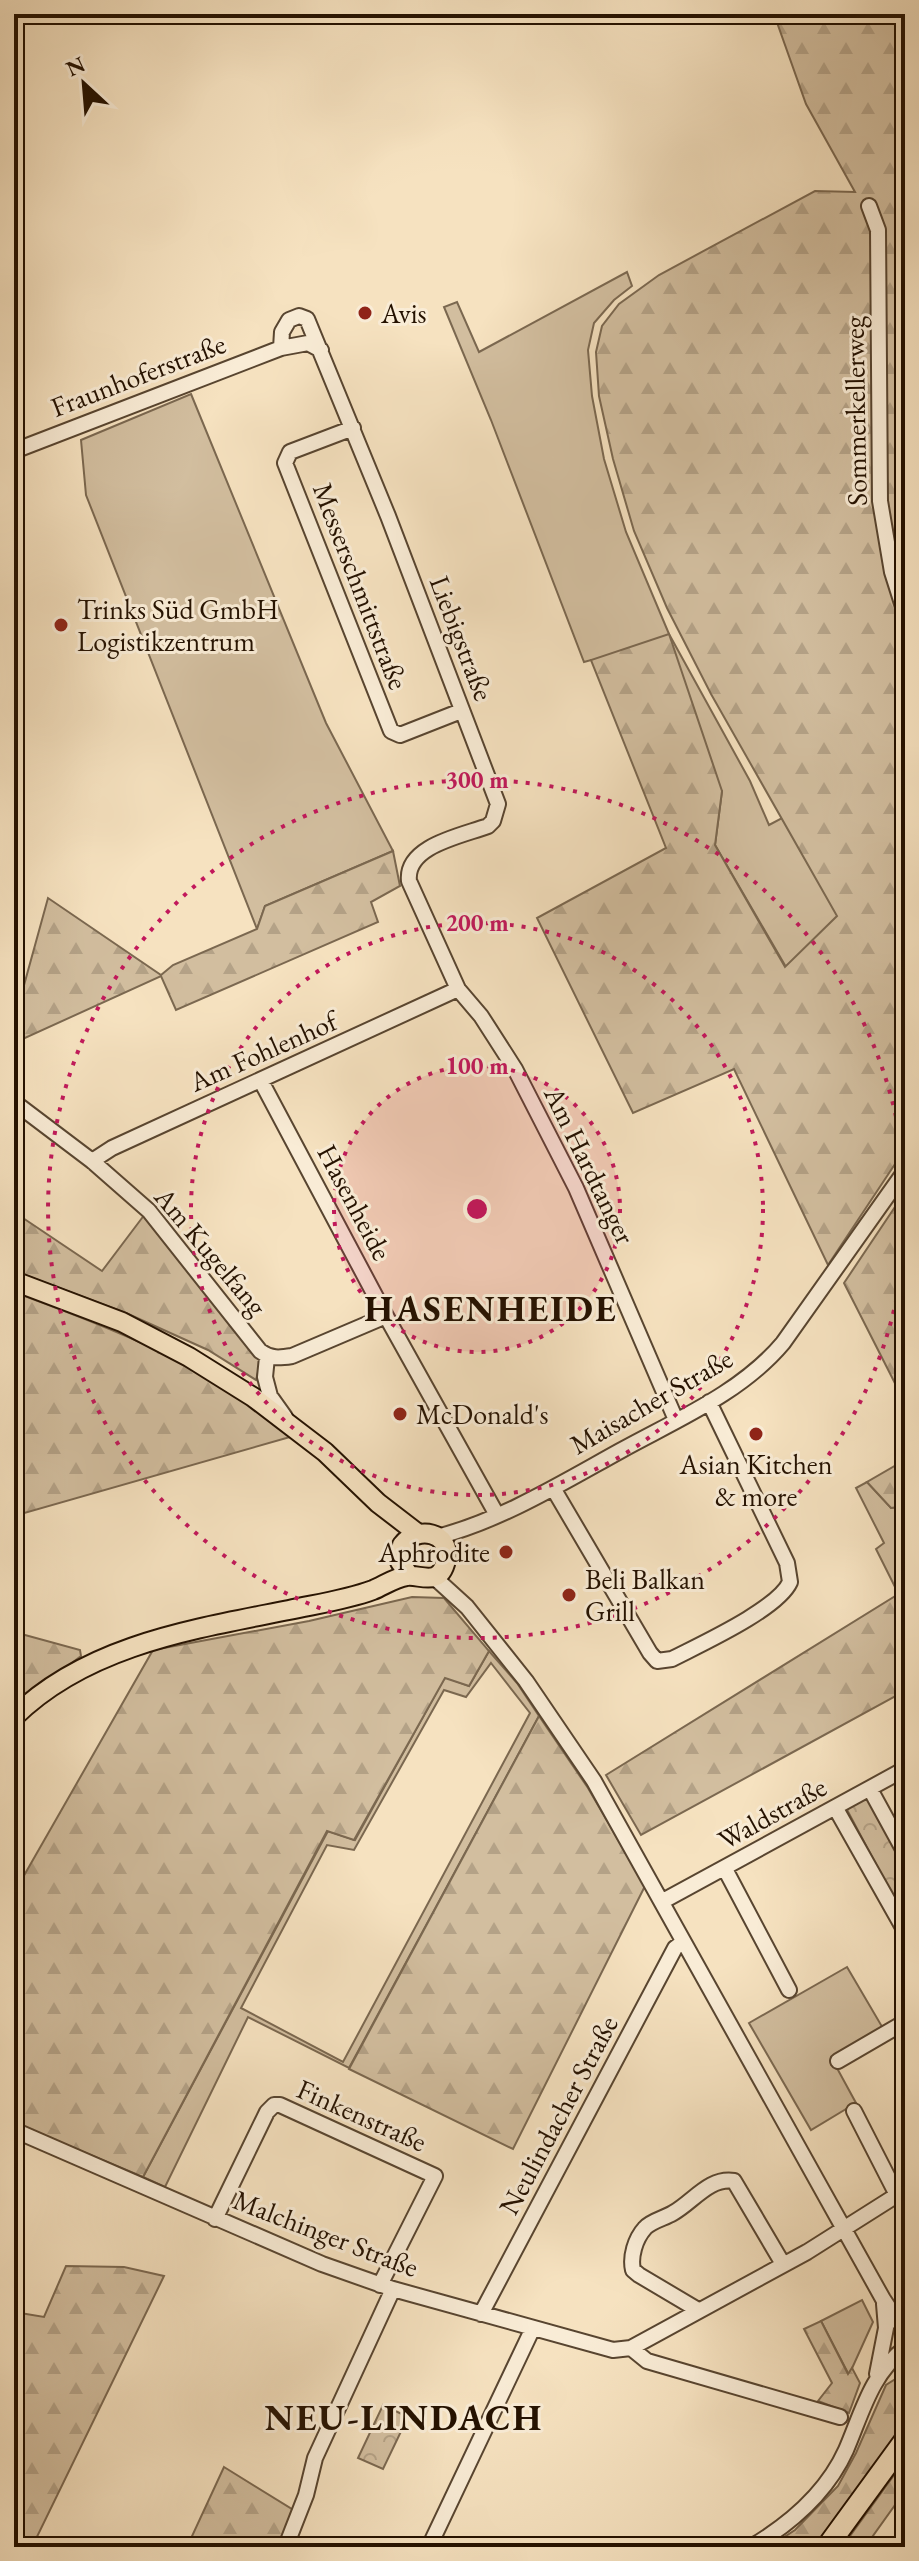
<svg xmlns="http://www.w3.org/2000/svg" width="919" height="2561" viewBox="0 0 919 2561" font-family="'EB Garamond',serif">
	<defs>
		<pattern id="forest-firs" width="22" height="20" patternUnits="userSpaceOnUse" patternTransform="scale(2)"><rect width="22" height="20" fill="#d2be9f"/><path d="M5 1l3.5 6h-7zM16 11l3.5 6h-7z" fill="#b4a287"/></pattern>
		<pattern id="park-crowns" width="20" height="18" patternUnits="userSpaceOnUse" patternTransform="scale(2)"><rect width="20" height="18" fill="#d2be9f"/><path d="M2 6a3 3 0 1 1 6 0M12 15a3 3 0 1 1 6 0" fill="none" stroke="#b4a287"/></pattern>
	</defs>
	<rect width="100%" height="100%" fill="#f6e2c0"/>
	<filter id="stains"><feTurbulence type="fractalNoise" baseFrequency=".0025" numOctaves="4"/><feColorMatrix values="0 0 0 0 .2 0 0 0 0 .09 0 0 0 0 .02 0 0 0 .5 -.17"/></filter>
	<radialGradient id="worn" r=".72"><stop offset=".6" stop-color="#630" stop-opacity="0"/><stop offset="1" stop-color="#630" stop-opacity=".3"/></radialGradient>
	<path fill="#d2be9f" stroke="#7b6850" stroke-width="2" fill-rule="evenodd" d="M627,272L632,286L614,300L594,323L588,350L592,396L604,459L626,532L669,634L750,781L769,825L782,818L838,916L786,967L715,845L722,791L591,660L584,662L491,420L444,307L457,302L479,352Z
		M191,394L326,723L393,851L265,906L257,929L86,495L81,440Z
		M867,1482L891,1508L905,1506V1590L899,1595L876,1549L884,1543L856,1488Z
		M489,1651L517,1683L539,1716L349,2068L248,2017L165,2187L143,2177L328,1831L355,1840L445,1677L469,1686ZM491,1663L530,1713L343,2062L241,2008L327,1845L354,1850L444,1690L466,1697Z
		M847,1967L884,2030L832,2059L856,2103L811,2130L749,2023Z
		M862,2300L873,2322L849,2375L821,2321Z"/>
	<path fill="url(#forest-firs)" stroke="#7b6850" stroke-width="2" d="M774,14H905V1149L828,1265L734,1069L633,1113L537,918L666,848L591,660L669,634L722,791L715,845L785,967L837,916L711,694L667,608L634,531L613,459L599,396L596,352L602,326L619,304L659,275L815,191L855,192L806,104Z
		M393,851L400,886L371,902L378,922L176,1010L161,976L14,1043V997L21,996L48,898L161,975L173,965L257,929L265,906Z
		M905,1192V1403L844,1283Z
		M14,1212L102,1271L145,1214L262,1357L256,1380L208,1350L126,1313L14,1271Z
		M14,1292C105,1326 220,1368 290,1437L14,1516Z
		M905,1460V1506L891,1508L867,1482Z
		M905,1590V1691L641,1835L606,1775Z
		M412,1597L444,1598L489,1651L469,1686L445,1678L354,1840L327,1831L143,2177L14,2123V1893L153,1650L309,1621Z
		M14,1632L80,1650L81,1656L14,1707Z
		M539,1716L588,1788L645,1886L513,2149L349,2069Z
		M66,2266L124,2267L164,2276L32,2547H14V2312L44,2317Z
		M821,2321L848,2374L852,2368L860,2383L849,2413L818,2401L832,2383L804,2329Z
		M905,2373V2425L831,2528L812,2547H769L795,2530L838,2486L856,2453L886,2385Z
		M905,2460V2491L865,2547H842Z
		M224,2467L295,2511L281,2547H187Z"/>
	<path fill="url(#park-crowns)" stroke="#7b6850" stroke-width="2" d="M869,1793L905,1862V1919L845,1806Z
		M383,2405L408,2417L383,2469L358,2458Z"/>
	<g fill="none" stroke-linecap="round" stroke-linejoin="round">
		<defs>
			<path id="minor" d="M869,206L878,230L880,501L892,572L905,613
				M281,348L282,332L289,320L299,316L307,319L388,516L498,804L493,821L488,826C461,836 405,846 409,881L458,989L481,1016L515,1069L576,1188L676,1420
				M353,428L290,452L285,463L391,731L400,735L461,711
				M14,451L281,348L308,343L321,350
				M261,1081L386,1316L497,1515
				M14,1102L92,1161L149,1211L260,1351C271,1359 279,1358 292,1356L386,1316
				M92,1161L112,1148L458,989
				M267,1357L265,1377L270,1396L285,1417
				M553,1488L650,1653L657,1661L672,1659C701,1644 778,1609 790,1582L787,1563L709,1402
				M437,1537C502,1520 562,1483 620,1451C676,1420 741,1393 783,1343L905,1171
				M434,1577L467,1607L526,1681L594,1781L883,2299L905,2332
				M870,1789L905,1853
				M835,1807L905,1931
				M725,1869L789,1990
				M663,1901L905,1769
				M838,2061L905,2022
				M854,2111L897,2195
				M14,2130L322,2264L393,2289L613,2350L631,2348L807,2252L905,2190
				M215,2219L267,2112L274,2105H280L435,2176L380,2285
				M698,2310L639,2275L633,2270C630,2257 635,2239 645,2228C651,2221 665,2218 673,2213C693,2202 709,2177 734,2181L783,2264
				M481,2314L675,1948L683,1942
				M631,2348L647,2361L840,2417
				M877,2374L886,2328L884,2304
				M290,2547L288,2541L306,2495L315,2458L393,2289
				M429,2547L532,2330
				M751,2547C790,2524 827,2492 846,2450C862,2413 871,2374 905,2348"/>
			<path id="major" d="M14,1281L122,1322L189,1357L253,1397L325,1452L378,1503L417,1533
				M14,1717C87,1645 194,1629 289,1610C317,1604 346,1600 373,1590C383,1586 396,1577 407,1576C420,1574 440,1588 446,1560C452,1532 417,1525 402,1545L400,1562L409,1575"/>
			<path id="highway" d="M827,2547L905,2440"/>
		</defs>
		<use href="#minor" stroke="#584530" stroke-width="18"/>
		<use href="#major" stroke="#241100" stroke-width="22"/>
		<use href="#highway" stroke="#241100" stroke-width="24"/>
		<use href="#minor" stroke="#f9ecd6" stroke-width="14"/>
		<use href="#major" stroke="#f6e2c0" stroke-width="18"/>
		<use href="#highway" stroke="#f6e2c0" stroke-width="20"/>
	</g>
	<circle cx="477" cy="1209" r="143" fill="#c2185b" fill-opacity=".12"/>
	<g fill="none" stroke="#c2185b" stroke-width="4" stroke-dasharray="4 8">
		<circle cx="477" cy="1209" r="143"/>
		<circle cx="477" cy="1209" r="286"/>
		<path d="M905 1239A429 429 0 1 1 905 1179"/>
	</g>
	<g fill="#8f2418" stroke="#f9ecd6" stroke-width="3">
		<circle cx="365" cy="313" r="8"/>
		<circle cx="61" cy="625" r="8"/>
		<circle cx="400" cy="1414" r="8"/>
		<circle cx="756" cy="1434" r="8"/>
		<circle cx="506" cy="1552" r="8"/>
		<circle cx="569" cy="1595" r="8"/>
	</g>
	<g text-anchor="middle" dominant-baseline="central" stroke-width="6" stroke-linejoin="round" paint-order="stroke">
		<g font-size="28" fill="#241100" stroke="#f9ecd6" text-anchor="start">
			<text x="381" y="313">Avis</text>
			<text x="77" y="609">Trinks Süd GmbH<tspan x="77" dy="32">Logistikzentrum</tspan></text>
			<text x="416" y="1414">McDonald's</text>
			<text x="756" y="1464" text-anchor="middle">Asian Kitchen<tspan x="756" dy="32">&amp; more</tspan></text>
			<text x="490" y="1552" text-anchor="end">Aphrodite</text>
			<text x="585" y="1579">Beli Balkan<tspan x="585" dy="32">Grill</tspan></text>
		</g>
		<g font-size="28" fill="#241100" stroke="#f9ecd6">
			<text transform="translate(138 375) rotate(-21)">Fraunhoferstraße</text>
			<text transform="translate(855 411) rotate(-91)">Sommerkellerweg</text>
			<text transform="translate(361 586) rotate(69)">Messerschmittstraße</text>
			<text transform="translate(462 638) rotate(69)">Liebigstraße</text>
			<text transform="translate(263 1051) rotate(-24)">Am Fohlenhof</text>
			<text transform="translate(590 1165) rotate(64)">Am Hardtanger</text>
			<text transform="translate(355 1202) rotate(62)">Hasenheide</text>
			<text transform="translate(211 1251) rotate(50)">Am Kugelfang</text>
			<text transform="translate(651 1401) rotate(-30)">Maisacher Straße</text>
			<text transform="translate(772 1813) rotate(-29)">Waldstraße</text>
			<text transform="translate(362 2115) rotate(24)">Finkenstraße</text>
			<text transform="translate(558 2115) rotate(-62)">Neulindacher Straße</text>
			<text transform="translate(326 2233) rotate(21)">Malchinger Straße</text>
		</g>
		<g font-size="36" font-weight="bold" letter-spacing="2" fill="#241100" stroke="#f9ecd6">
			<text x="491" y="1308">HASENHEIDE</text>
			<text x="404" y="2417">NEU-LINDACH</text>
		</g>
	</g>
	<circle cx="477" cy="1209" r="12" fill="#c2185b" stroke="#f9ecd6" stroke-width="4"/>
	<g font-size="24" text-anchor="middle" font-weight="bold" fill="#c2185b" stroke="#f9ecd6" stroke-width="6" stroke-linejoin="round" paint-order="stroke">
		<text x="477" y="788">300 m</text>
		<text x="477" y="931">200 m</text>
		<text x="477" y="1074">100 m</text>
	</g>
	<rect width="919" height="2561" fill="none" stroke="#f6e2c0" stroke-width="48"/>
	<rect x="16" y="16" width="887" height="2529" fill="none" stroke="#241100" stroke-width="4"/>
	<rect x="24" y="24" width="871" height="2513" fill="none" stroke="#241100" stroke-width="2"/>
	<g transform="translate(84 84) rotate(334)" stroke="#f9ecd6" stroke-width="6" paint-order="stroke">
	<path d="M0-6L14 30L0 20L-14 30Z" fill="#241100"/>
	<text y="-12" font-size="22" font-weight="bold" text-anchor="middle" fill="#241100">N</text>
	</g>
	<rect width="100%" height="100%" filter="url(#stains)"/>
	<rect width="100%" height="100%" fill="url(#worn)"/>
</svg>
